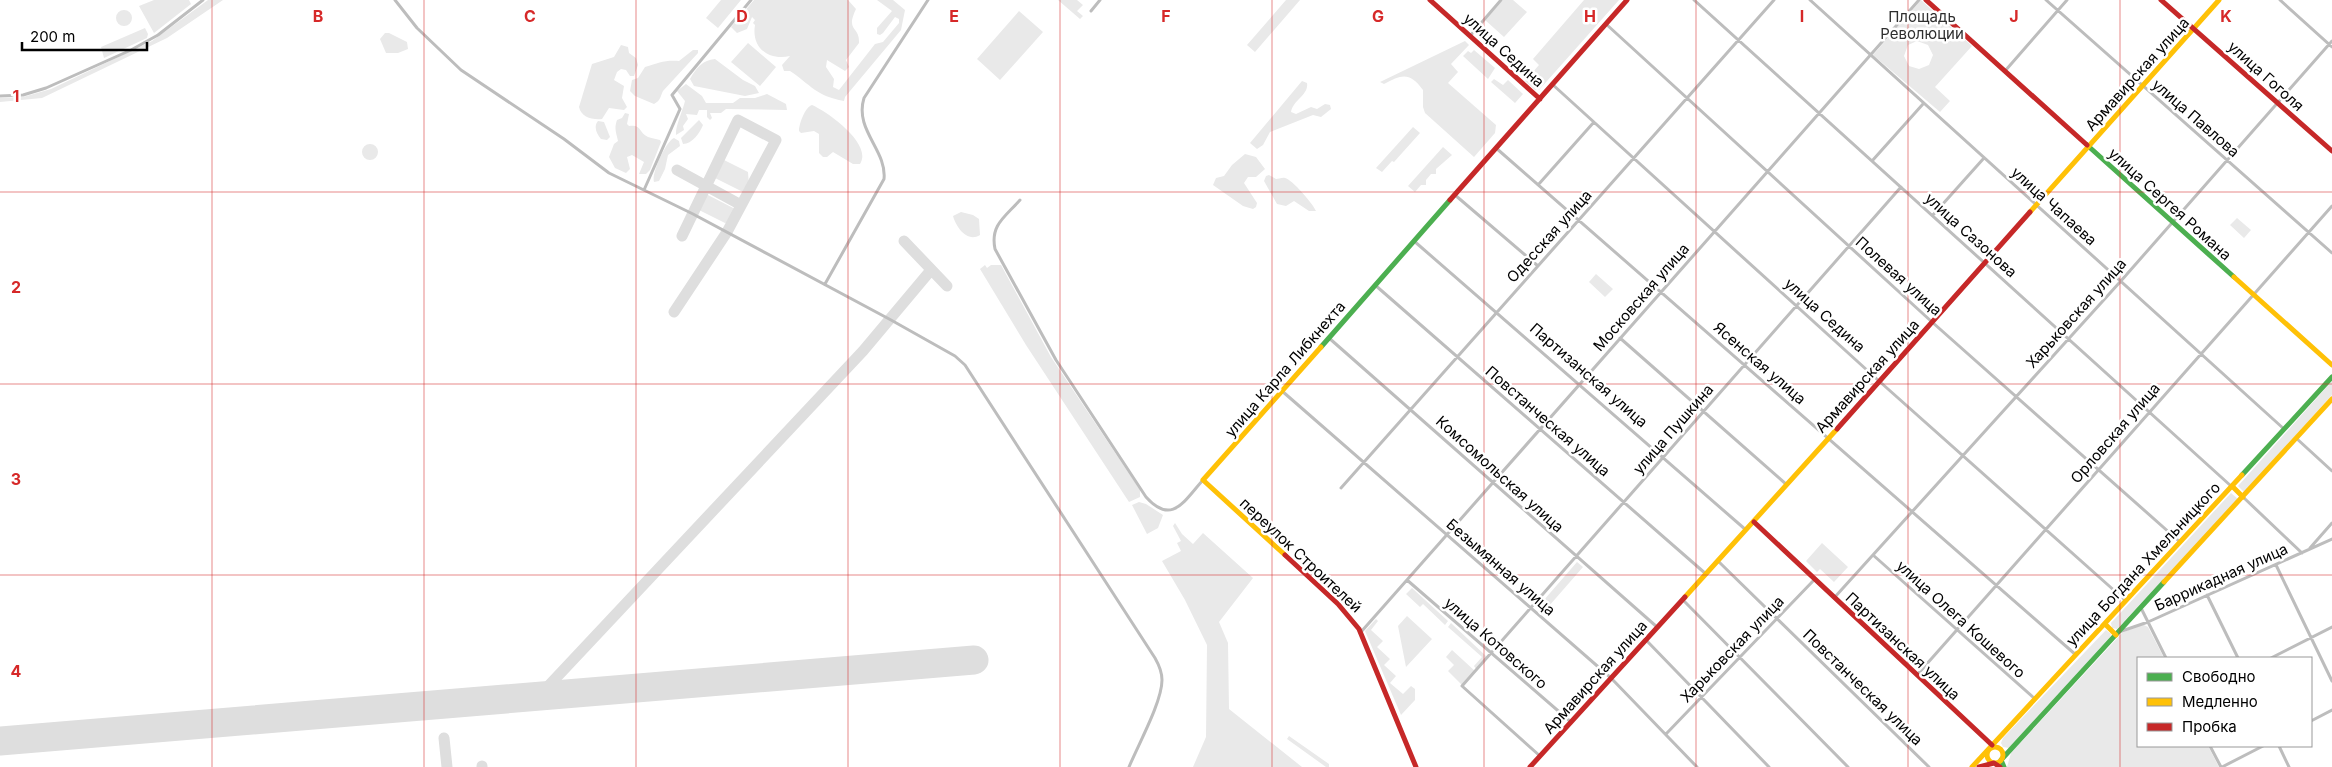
<svg xmlns="http://www.w3.org/2000/svg" width="2332" height="767" viewBox="0 0 2332 767" font-family="Inter,sans-serif">
	<rect width="100%" height="100%" fill="#fff"/>
	<path fill="#e9e9e9" fill-rule="evenodd" d="M154,0H189L191,4L154,33L139,6Z
		M208,0H223L167,38L42,98L0,102V98L23,97L51,89L152,41Z
		M721,0H741L718,28L706,18Z
		M754,0H848L856,9C845,32 860,26 859,43L846,60L849,67L845,71L827,60L826,67L834,79L833,87L839,90L875,44L883,42L899,23V19L895,17L883,33L880,35L877,34V28L892,11L877,0H893L905,10L901,30L845,97L844,101C816,96 811,85 790,71H784L782,65L790,56C769,61 751,48 755,25L753,23L755,20L752,17L747,29L737,33L731,27Z
		M1058,0H1077L1083,5L1077,11L1083,16L1080,19Z
		M1286,0H1300L1255,52L1247,45Z
		M1503,0H1513L1527,12L1504,37L1485,20Z
		M1584,0H1619L1539,90H1535L1525,81L1539,65L1533,59Z
		M1921,0L1972,46L1935,87L1950,101L1940,112L1873,55ZM1917,41L1928,45L1933,55L1929,65L1919,69L1909,66L1904,56L1908,45Z
		M116 18a8 8 0 1 1 16 0a8 8 0 1 1-16 0Z
		M1019,11L1043,32L1000,80L977,59Z
		M145,28L148,34L147,38L104,58L101,47Z
		M385,33H389L407,42L408,49L398,53H386L380,39Z
		M1465,41L1469,45L1451,64L1458,72L1448,83L1496,125L1495,133L1474,157L1425,113L1423,107V90C1410,72 1402,74 1384,84L1380,82Z
		M748,43L776,67L760,86L731,62Z
		M621,45L628,47L629,53L636,58L638,65L634,76H630L626,70L621,69L617,72L614,80L624,86L622,98L627,107L624,110L609,108L602,119C592,120 581,117 579,107L592,64L614,57Z
		M693,50H698V53L663,91C660,97 661,100 654,104L635,96L630,91L632,80L638,78L645,67C659,63 664,60 679,61Z
		M1474,50L1495,68L1488,79L1463,56L1468,51L1471,53Z
		M715,59L743,80L755,86L759,93L745,96L694,86L690,79C696,68 703,60 715,59Z
		M1494,79L1503,85L1508,80L1523,94L1515,103L1491,82Z
		M1302,81L1307,83C1309,95 1293,100 1291,112L1296,114L1311,107L1317,109L1325,104L1330,105L1331,109L1321,117L1313,115L1270,132L1263,145L1257,149L1250,143Z
		M686,84L702,96L706,103H733L740,98H755L767,94L786,104L787,110L726,109L721,113H710L712,118L710,120L707,117V110H699L697,115L686,114L688,119L683,126L684,130L676,135C675,127 683,110 685,101L677,91Z
		M812,105C828,112 873,144 860,164H853L833,152L827,157H823L819,153V134L814,131L801,133L799,131C799,124 805,107 812,105Z
		M625,113L629,114L627,124L629,126C642,124 638,132 648,137C651,138 656,139 660,140L661,142L650,170L646,174H639L644,162L632,155L627,157L630,169L626,173L615,168L609,157L614,144L618,141C616,132 614,129 617,120L622,118Z
		M699,120L703,125C700,133 692,144 683,144L681,138Z
		M598,121L604,122L610,137L607,140L601,139C597,134 593,127 598,121Z
		M1413,127L1420,133L1394,162L1392,161L1382,172L1376,168Z
		M674,138L679,141L680,146L668,155L665,169L659,181L654,182C651,174 666,141 674,138Z
		M362 152a8 8 0 1 1 16 0a8 8 0 1 1-16 0Z
		M1443,147L1452,155L1436,169V174H1431L1426,180V185H1421L1415,192L1408,186Z
		M1245,154L1256,157L1265,169L1256,177H1248L1244,183L1257,203L1256,207L1253,209L1243,206L1213,185L1216,178L1224,176L1232,165Z
		M722,159L748,172L749,186L745,193L713,177Z
		M1269,175L1276,179C1278,179 1283,177 1285,178C1292,179 1314,205 1316,211H1309L1294,201L1286,206L1277,204L1264,181L1266,176Z
		M706,194L737,210L730,222L725,223L699,210Z
		M961,212L973,215L979,219L980,235C967,243 956,227 953,216Z
		M2237,218L2251,230L2244,238L2230,225Z
		M985,265L987,268L991,265H1001L1051,357L1140,490V497L1129,502L1026,345L980,269Z
		M1596,274L1613,289L1605,297L1589,282Z
		M2332,381V395L2244,492L2238,486Z
		M2231,493L2238,499L2117,629L2112,628L2111,623Z
		M1139,502L1146,504L1163,515L1158,528L1147,534L1132,505Z
		M1175,523L1182,534L1193,544L1203,533L1253,578L1219,622L1228,643L1229,709L1302,767H1193L1206,737L1207,645L1185,600L1162,561L1181,551L1177,543L1181,541L1173,526Z
		M1822,543L1848,567L1834,582L1820,569L1817,572L1806,561Z
		M1577,562L1583,567L1549,606L1545,603L1539,610L1537,608Z
		M1412,588L1448,621L1445,625L1423,604L1420,607L1406,594Z
		M1407,616L1432,639L1406,667L1398,626Z
		M1376,619L1378,621L1371,630L1383,641L1377,647L1390,659L1384,665L1396,676L1390,683L1403,694L1411,686L1415,689V700L1401,715L1365,631Z
		M1451,623L1487,657L1476,669L1474,666L1482,657L1448,627Z
		M2142,624L2148,627L2164,658H2138V746H2208L2219,767H2007L2011,753L2122,633Z
		M2106,630L2111,634L2110,637L2009,748L2003,747L2001,743L2003,738Z
		M1452,650L1475,671L1462,685L1448,671L1454,665L1446,657Z
		M1289,736L1329,764V767H1326L1287,739Z"/>
	<g fill="none" stroke-linecap="round" stroke-linejoin="round">
		<path stroke="#dedede" stroke-width="11" d="M677,170L741,205
			M904,241L947,286
			M674,312L727,232L776,140L738,120L682,236
			M539,696L863,351L931,270
			M444,738L447,767
			M482,767V766"/>
		<path stroke="#dedede" stroke-width="29" d="M0,741L974,660"/>
		<path stroke="#bdbdbd" stroke-width="3" d="M395,0L417,28L461,70L564,139L609,173L693,214L891,320L955,356L965,365L1155,658C1159,665 1162,672 1162,680C1162,702 1138,745 1129,767
			M1694,0L2231,486
			M1810,0L2284,429
			M2046,0L2332,253
			M2280,0L2332,47
			M1091,11L1100,0
			M1606,24L1932,322L2180,542
			M1470,36L1501,0
			M2005,71L2067,0
			M1552,84L1879,381L2126,601
			M0,96L23,95L46,88L131,50L158,35L203,0
			M1496,148L2076,655
			M1872,161L1923,104
			M1538,185L1594,122
			M644,190L680,109L672,95L751,0
			M1455,195L1538,266
			M1020,200C1005,217 990,225 995,249L1056,360L1146,497C1172,526 1184,501 1203,480
			M1933,215L1984,158
			M1414,241L1746,530
			M825,284L884,179C887,150 854,130 864,98L928,0
			M1375,285L1706,574
			M1329,338L1657,627
			M1620,338L1787,485
			M1282,391L1611,678L1697,767
			M2296,438L2332,471
			M1341,488L1774,0
			M2243,497L2302,553
			M2310,548L2332,523
			M1873,555L2035,699
			M1718,561L1929,767
			M2276,565L2332,681
			M1407,580L1571,722
			M2207,595L2238,658
			M1834,598L2120,282L2332,41
			M1683,600L1848,767
			M2141,608L2166,658
			M1361,632L1919,0
			M2119,632L2148,622L2332,539
			M1646,640L1769,767
			M2271,658L2332,627
			M1917,675L2332,206
			M2311,721L2332,710
			M1666,734L1814,580
			M2210,746L2221,767
			M2279,746L2289,767
			M1540,756L1462,686L1901,187
			M2222,767L2263,746"/>
		<path stroke="#4caf50" stroke-width="5" d="M2087,145L2234,277
			M1321,347L1450,200
			M2242,475L2332,377
			M2004,767L2001,760L2164,582"/>
		<path stroke="#ffc107" stroke-width="5" d="M2030,212L2219,0
			M2234,277L2332,365
			M2232,486L2243,497
			M1285,555L1203,480L1321,347
			M2164,582L2332,399
			M1685,597L1837,429
			M2105,624L2116,635
			M1987 755a8 8 0 1 1 16 0a8 8 0 1 1-16 0Z
			M1972,767L2242,475"/>
		<path stroke="#c62828" stroke-width="5" d="M1430,0L1540,99
			M1926,0L2087,145
			M2161,0L2332,151
			M1450,200L1627,0
			M1837,429L2030,212
			M1754,522L1992,745
			M1285,555L1338,604L1359,629L1416,767
			M1530,767L1685,597
			M1979,767L1994,763L2000,767"/>
	</g>
	<path fill="none" stroke="#d62828" stroke-width="1" stroke-opacity="0.55" d="M212,0V767M424,0V767M636,0V767M848,0V767M1060,0V767M1272,0V767M1484,0V767M1696,0V767M1908,0V767M2120,0V767M0,192H2332M0,384H2332M0,575H2332"/>
	<g text-anchor="middle" dominant-baseline="central" stroke-width="5" stroke-linejoin="round" paint-order="stroke">
		<g font-size="15" fill="#2e2e2e" stroke="#fff">
			<text x="1922" y="16">Площадь<tspan x="1922" dy="17">Революции</tspan></text>
		</g>
		<g font-size="15" fill="#000" stroke="#fff">
			<text transform="translate(1504 50) rotate(42)">улица Седина</text>
			<text transform="translate(2137 74) rotate(-48)">Армавирская улица</text>
			<text transform="translate(2266 76) rotate(42)">улица Гоголя</text>
			<text transform="translate(2196 118) rotate(41)">улица Павлова</text>
			<text transform="translate(2170 204) rotate(42)">улица Сергея Романа</text>
			<text transform="translate(2054 206) rotate(42)">улица Чапаева</text>
			<text transform="translate(1971 235) rotate(42)">улица Сазонова</text>
			<text transform="translate(1549 236) rotate(-48)">Одесская улица</text>
			<text transform="translate(1899 276) rotate(42)">Полевая улица</text>
			<text transform="translate(1641 297) rotate(-49)">Московская улица</text>
			<text transform="translate(2076 313) rotate(-48)">Харьковская улица</text>
			<text transform="translate(1825 315) rotate(42)">улица Седина</text>
			<text transform="translate(1760 363) rotate(41)">Ясенская улица</text>
			<text transform="translate(1285 369) rotate(-49)">улица Карла Либкнехта</text>
			<text transform="translate(1589 375) rotate(41)">Партизанская улица</text>
			<text transform="translate(1867 376) rotate(-48)">Армавирская улица</text>
			<text transform="translate(1548 421) rotate(41)">Повстанческая улица</text>
			<text transform="translate(1673 429) rotate(-49)">улица Пушкина</text>
			<text transform="translate(2115 433) rotate(-49)">Орловская улица</text>
			<text transform="translate(1500 474) rotate(42)">Комсомольская улица</text>
			<text transform="translate(1301 555) rotate(43)">переулок Строителей</text>
			<text transform="translate(2143 564) rotate(-47)">улица Богдана Хмельницкого</text>
			<text transform="translate(1501 567) rotate(41)">Безымянная улица</text>
			<text transform="translate(2221 577) rotate(-24)">Баррикадная улица</text>
			<text transform="translate(1961 619) rotate(42)">улица Олега Кошевого</text>
			<text transform="translate(1496 643) rotate(41)">улица Котовского</text>
			<text transform="translate(1903 646) rotate(43)">Партизанская улица</text>
			<text transform="translate(1732 649) rotate(-46)">Харьковская улица</text>
			<text transform="translate(1595 677) rotate(-48)">Армавирская улица</text>
			<text transform="translate(1863 687) rotate(44)">Повстанческая улица</text>
		</g>
	</g>
	<g font-size="16" text-anchor="middle" font-weight="bold" fill="#d62828" stroke="#fff" stroke-width="5" stroke-linejoin="round" paint-order="stroke">
		<text x="318" y="22">B</text>
		<text x="530" y="22">C</text>
		<text x="742" y="22">D</text>
		<text x="954" y="22">E</text>
		<text x="1166" y="22">F</text>
		<text x="1378" y="22">G</text>
		<text x="1590" y="22">H</text>
		<text x="1802" y="22">I</text>
		<text x="2014" y="22">J</text>
		<text x="2226" y="22">K</text>
		<text x="16" y="102">1</text>
		<text x="16" y="293">2</text>
		<text x="16" y="485">3</text>
		<text x="16" y="677">4</text>
	</g>
	<rect x="2137" y="657" width="175" height="90" fill="#ffffff" stroke="#999999"/>
	<rect x="2147" y="673" width="25" height="8" fill="#4caf50" stroke="#999999"/>
	<text x="2182" y="682" font-size="15" fill="#000000">Свободно</text>
	<rect x="2147" y="698" width="25" height="8" fill="#ffc107" stroke="#999999"/>
	<text x="2182" y="707" font-size="15" fill="#000000">Медленно</text>
	<rect x="2147" y="723" width="25" height="8" fill="#c62828" stroke="#999999"/>
	<text x="2182" y="732" font-size="15" fill="#000000">Пробка</text>
	<path d="M22 42v8h125v-8" fill="none" stroke="#000000" stroke-width="2.5"/>
	<text x="30" y="42" font-size="15" fill="#000000" stroke="#ffffff" stroke-width="4" paint-order="stroke">200 m</text>
</svg>
